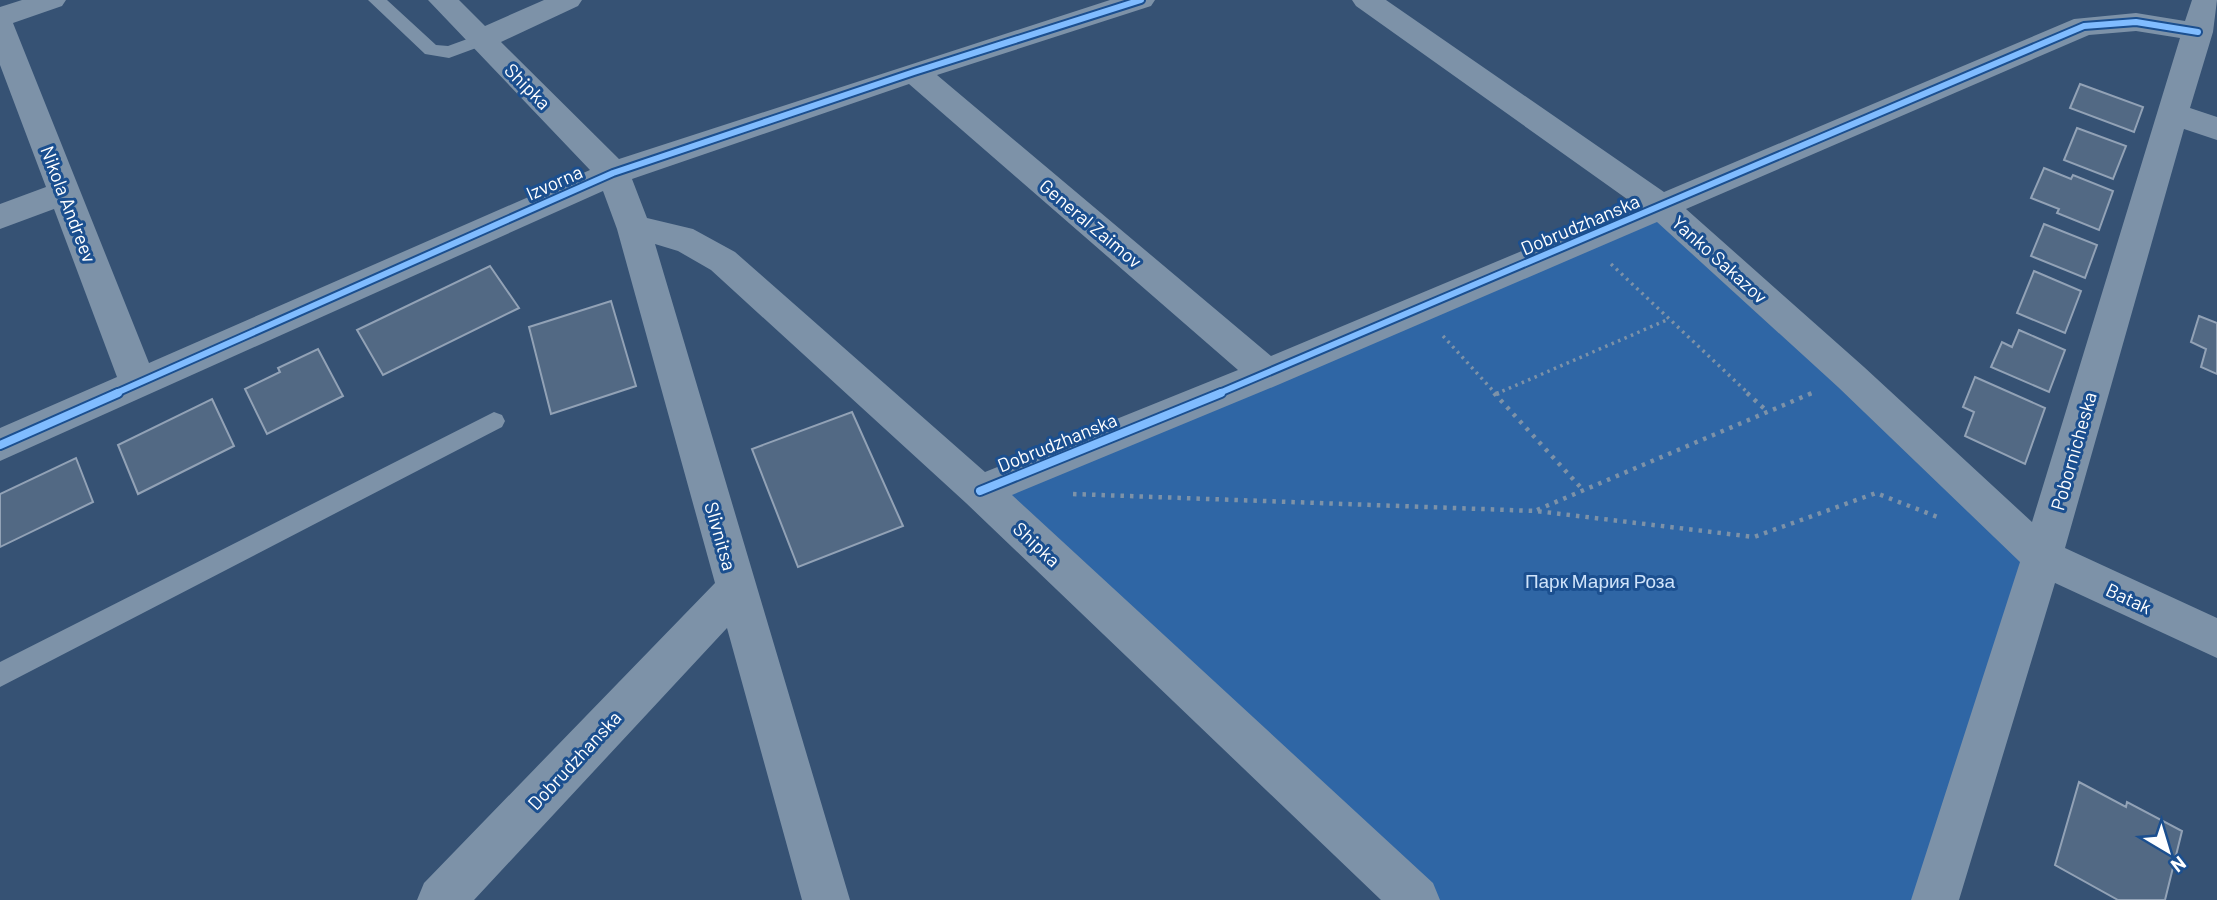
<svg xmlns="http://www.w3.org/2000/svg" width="2217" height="900" viewBox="0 0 2217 900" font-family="Barlow,sans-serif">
	<rect width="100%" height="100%" fill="#365274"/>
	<path fill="#2f66a5" d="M1662,207L2042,557L1936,900H1416L980,491Z"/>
	<path fill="#526984" stroke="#92a2b6" stroke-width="2" d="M2080,84L2143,107L2134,132L2070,108Z
		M2077,128L2126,146L2113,179L2064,160Z
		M2044,168L2071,179L2073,175L2113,191L2099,230L2057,213L2059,209L2031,198Z
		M2044,224L2097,245L2085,278L2031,256Z
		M490,266L519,308L383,375L357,330Z
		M2034,271L2081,291L2065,333L2017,313Z
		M611,301L636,386L551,414L529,327Z
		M2199,316L2217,323V374L2201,367L2206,349L2191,342Z
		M2019,330L2065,350L2049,392L1991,367L2002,342L2012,347Z
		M318,349L343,396L267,434L245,389L280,372L278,368Z
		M1975,377L2045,408L2025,464L1965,436L1974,412L1963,407Z
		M212,399L234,446L138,494L118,445Z
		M852,412L903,526L798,567L752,449Z
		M76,458L93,502L0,547V494Z
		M2079,782L2126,807L2127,802L2182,831L2165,900H2118L2055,865Z"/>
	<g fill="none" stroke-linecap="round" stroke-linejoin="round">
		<path stroke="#7d92a8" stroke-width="3.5" stroke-dasharray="2.5 4.5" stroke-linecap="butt" d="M1611,264L1749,394
			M1443,336L1496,394
			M1496,394L1669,319
			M1809,394L1812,393"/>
		<path stroke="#7d92a8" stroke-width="4.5" stroke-dasharray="3.5 6" stroke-linecap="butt" d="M1494,393L1584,491
			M1747,393L1768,412
			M1496,394L1499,393
			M1073,494L1536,511L1754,537L1876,493L1940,518
			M1537,510L1812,393"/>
		<path fill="#7d92a8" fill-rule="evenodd" d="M368,0H387L436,45L448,46L481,34L490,40L487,44L449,58L425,54Z
			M494,412L502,415L505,421L502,427L0,687V662Z"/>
		<path fill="#7d92a8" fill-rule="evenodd" d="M22,0H66L62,6L13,23L149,363L590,170L428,0H459L485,26L544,0H582L578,6L501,42L619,159L1110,0H1155L1151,6L937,75L1271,356L1634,204L1356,6L1352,0H1386L1664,192L2074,19L2136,13L2185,21L2192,0H2217L2213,32L2190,108L2217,117V140L2184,129L2065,548L2217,618V658L2055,583L1959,900H1911L2020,562L1838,387L1657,222L1280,384L1012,495L1433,883L1440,900H1381L966,503L711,270L678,251L655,244L850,900H802L727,628L474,900H417L424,883L715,583L617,229L603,191L0,461V428L117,377L54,209L0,229V204L46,187L0,65V7ZM2136,31L2180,38L2032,522L1864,367L1686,209L2089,35ZM909,84L1238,370L985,472L735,252L693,229L647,218L632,179Z"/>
		<defs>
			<path id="cycleway-far1" d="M114,394L613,173L914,72L1141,0
				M1217,394L2084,26L2136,22L2198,32"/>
			<path id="cycleway" d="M0,445L118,393
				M980,491L1221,393"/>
		</defs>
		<use href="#cycleway-far1" stroke="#1b4f8f" stroke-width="10"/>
		<use href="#cycleway" stroke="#1b4f8f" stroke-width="12"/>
		<use href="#cycleway-far1" stroke="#80bcff" stroke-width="6"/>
		<use href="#cycleway" stroke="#80bcff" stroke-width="8"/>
	</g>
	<g text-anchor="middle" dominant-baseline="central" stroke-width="6" stroke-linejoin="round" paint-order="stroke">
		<g font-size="19" fill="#fff" stroke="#1b4f8f">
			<text transform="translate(528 86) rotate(45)">Shipka</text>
			<text transform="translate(554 182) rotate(-24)">Izvorna</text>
			<text transform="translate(69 204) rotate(69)">Nikola Andreev</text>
			<text transform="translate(1091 223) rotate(40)">General Zaimov</text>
			<text transform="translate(1580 224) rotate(-23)">Dobrudzhanska</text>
			<text transform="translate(1720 259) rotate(42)">Yanko Sakazov</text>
			<text transform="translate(1057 442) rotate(-22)">Dobrudzhanska</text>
			<text transform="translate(2073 451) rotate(-74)">Pobornicheska</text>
			<text transform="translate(721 536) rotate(74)">Slivnitsa</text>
			<text transform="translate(1037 544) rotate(43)">Shipka</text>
			<text transform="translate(2129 598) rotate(25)">Batak</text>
			<text transform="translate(574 760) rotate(-47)">Dobrudzhanska</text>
		</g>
		<g font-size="19" fill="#cfe3fa" stroke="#1b4f8f">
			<text x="1600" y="580">Парк Мария Роза</text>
		</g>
	</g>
	<g transform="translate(2168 851) rotate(142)" stroke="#1b4f8f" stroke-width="5" paint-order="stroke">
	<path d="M0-5L12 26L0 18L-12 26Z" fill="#ffffff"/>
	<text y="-10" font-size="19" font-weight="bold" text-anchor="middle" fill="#ffffff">N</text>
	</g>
</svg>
